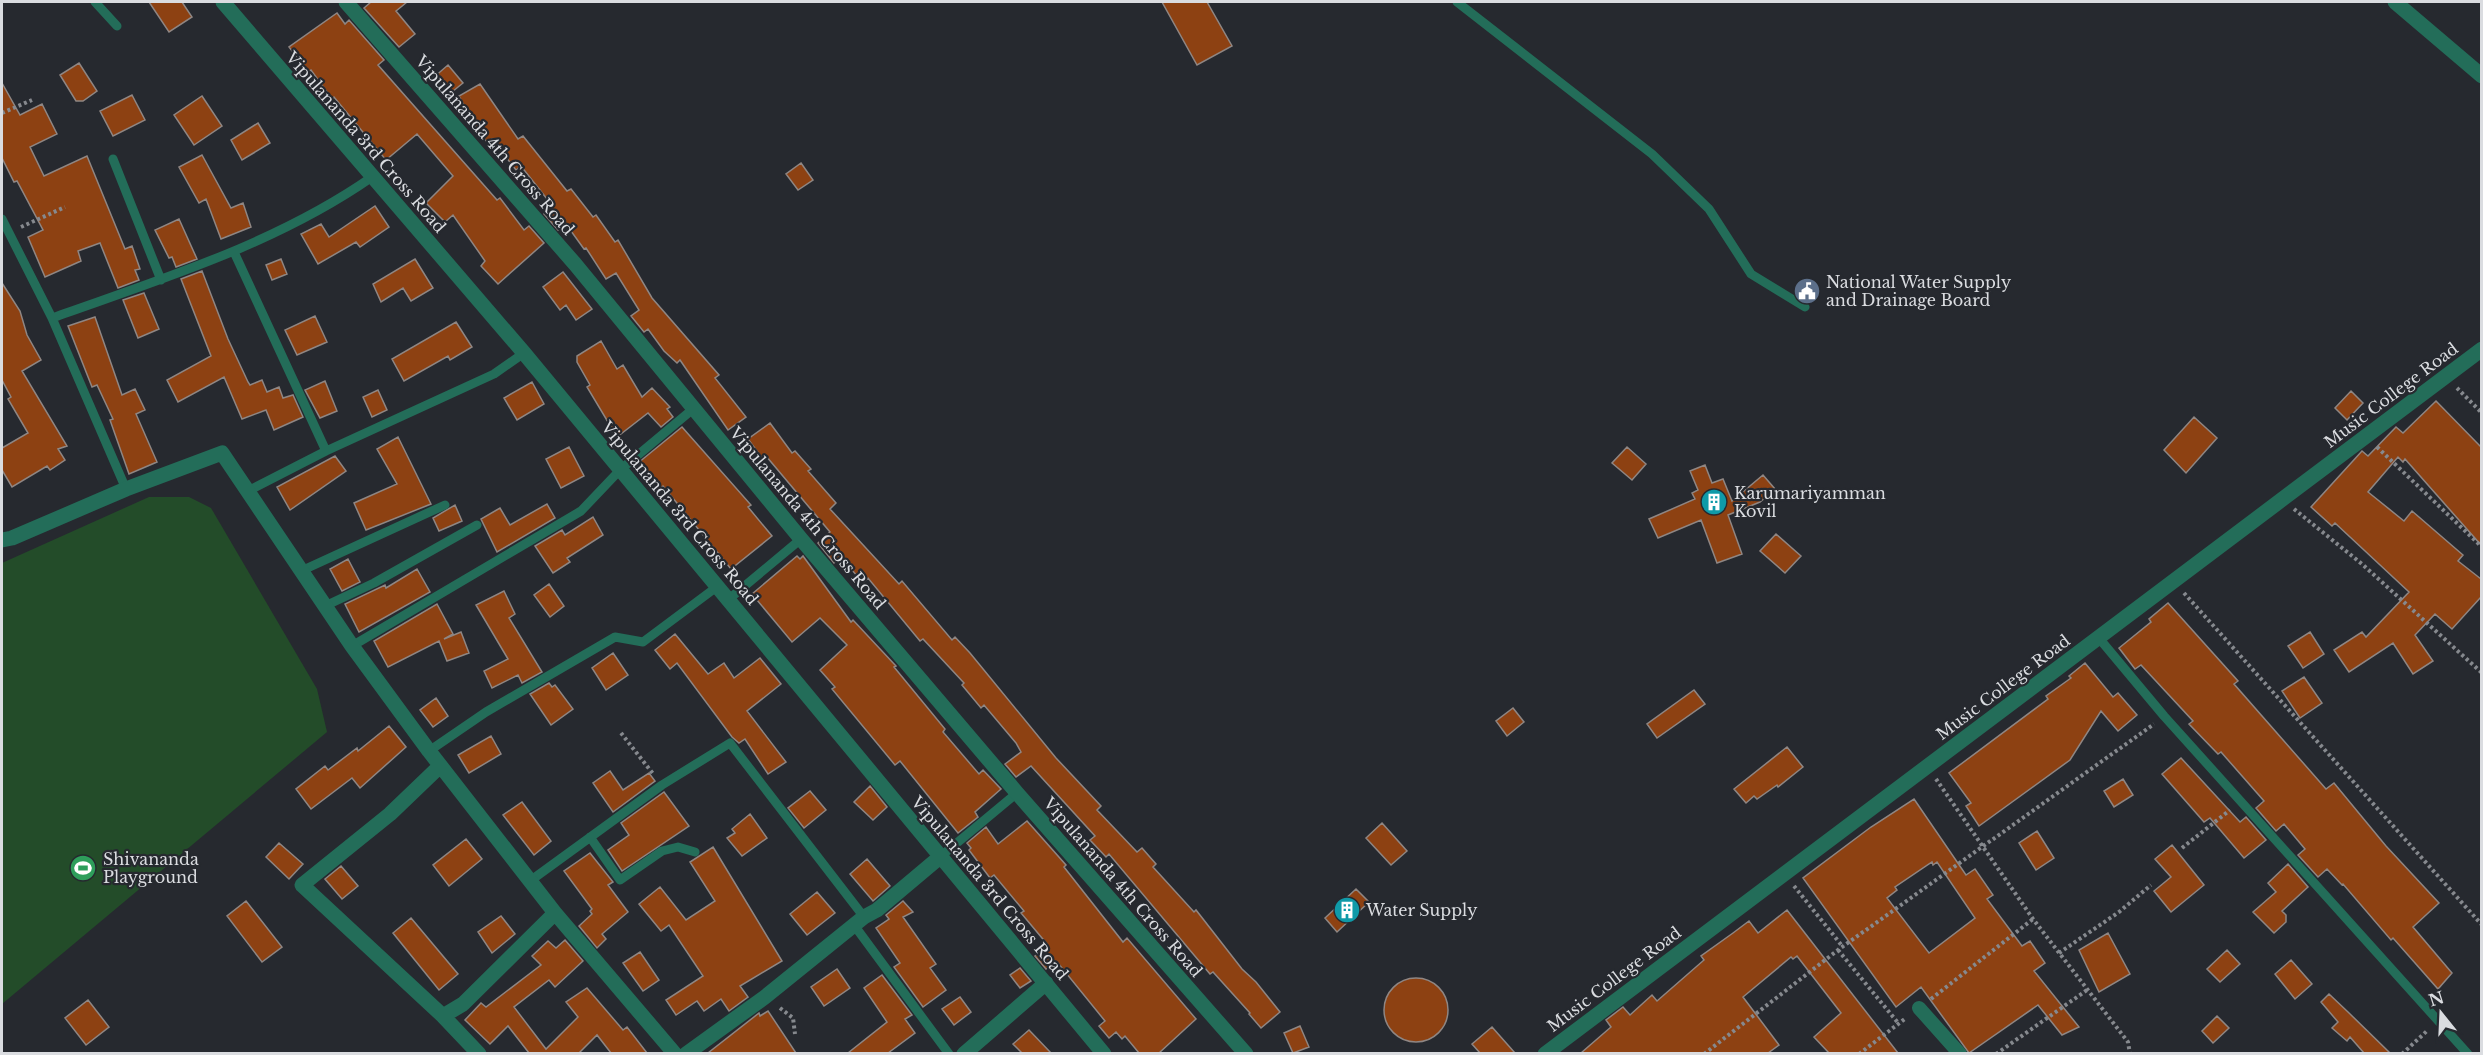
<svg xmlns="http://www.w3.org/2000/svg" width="2483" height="1055" viewBox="0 0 2483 1055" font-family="'Libre Baskerville',serif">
	<rect width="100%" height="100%" fill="#26292f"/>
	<path fill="#234c29" d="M149,497H189L211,508L317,689L327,732L2,1004V563Z"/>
	<path fill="#8d4112" stroke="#8f8683" stroke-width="1.5" fill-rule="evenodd" d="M149,2H182L192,17L169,32Z
		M371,2H407L396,11L415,34L399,47L364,8Z
		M1162,2H1207L1232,46L1197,65Z
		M337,13L345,24L349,20L384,60L378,65L497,200L500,198L524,230L529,226L544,243L498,284L481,266L485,261L453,215L445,222L426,203L453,176L417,134L386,160L334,97L332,99L311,70L308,72L289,47Z
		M79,63L97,91L83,101H76L60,75Z
		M448,65L463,83L447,96L433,78Z
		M2,83L20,115L42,104L57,134L30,147L44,176L87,156L125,249L132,246L140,269L135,270L139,280L118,288L100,243L78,251L81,261L45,277L28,237L43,230L17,181L14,182L2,158Z
		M480,84L518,139L523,136L567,191L571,189L593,217L596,215L615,242L618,240L652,298L719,375L715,378L746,417L728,430L680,360L677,363L664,351L648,329L644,332L631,316L639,310L616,273L606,279L586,248L584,249L566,224L558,230L544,214L551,204L521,166L516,170L492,139L488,143L479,133L459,96Z
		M132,95L145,120L113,136L100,111Z
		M202,96L222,126L194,145L174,115Z
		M258,123L270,143L242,160L231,140Z
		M202,155L231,208L243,203L251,227L221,239L206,199L199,203L179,167Z
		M801,163L813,180L798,190L786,174Z
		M375,206L389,227L360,247L356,242L318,264L301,234L321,224L329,237Z
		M179,219L197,259L176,267L172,257L169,258L155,230Z
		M281,259L287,274L272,280L266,265Z
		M415,259L433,288L411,301L403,288L381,302L373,284Z
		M202,271L228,339L248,382L250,385L262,380L267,392L279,387L283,398L293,395L303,417L274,430L266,410L242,419L224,377L178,402L167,380L211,356L181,279Z
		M563,272L592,309L576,320L566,305L560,310L543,287Z
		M2,283L20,311L27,335L41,360L22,371L67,446L58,449L65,460L50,470L47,466L12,487L2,470V448L28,433L8,399L11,397L2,380Z
		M144,293L159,329L138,338L123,300Z
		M315,316L327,342L297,355L285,330Z
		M95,317L122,395L135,389L145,410L136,414L157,462L129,474L110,420L113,419L97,385L92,387L68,326Z
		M456,322L472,347L450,360L448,356L404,381L392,359Z
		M601,341L617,369L623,365L642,397L652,388L670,407L667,409L673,417L661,427L648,413L617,437L609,428L611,427L587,387L590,385L577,362V356Z
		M325,381L337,411L320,418L305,390Z
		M532,382L544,404L517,420L504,398Z
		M378,390L387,410L372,417L363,397Z
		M2351,391L2363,403L2347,420L2335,408Z
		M2436,401L2481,447V545L2405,459L2403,462L2398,457L2368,492L2404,521L2412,511L2463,555L2458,561L2481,579V597L2452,629L2435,614L2415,635L2433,661L2413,674L2393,643L2349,672L2334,650L2362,632L2366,637L2409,592L2335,523L2332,526L2311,507L2362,451L2368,456L2396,427L2403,433Z
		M2194,417L2217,438L2186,473L2164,450Z
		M770,423L792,453L795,451L811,469L808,471L836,503L830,509L899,584L902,581L952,640L955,637L970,653L1056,758L1101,806L1097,810L1137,852L1142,848L1156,864L1153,867L1194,912L1196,910L1242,969L1256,982L1280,1012L1261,1028L1249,1014L1250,1013L1213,972L1210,974L1109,854L1106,857L1090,840L1095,836L1031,766L1016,777L1005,764L1021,752L1016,743L984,705L981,708L962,685L964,683L923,639L920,641L868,578L863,583L841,557L834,563L818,543L830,532L766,456L762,458L748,439Z
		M682,427L751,505L748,507L772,536L731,569L663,486L660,489L638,463Z
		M398,437L431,504L366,530L354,503L397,484L377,449Z
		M569,447L584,476L561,488L546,459Z
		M1627,447L1646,464L1632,480L1612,463Z
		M335,456L346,471L290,510L277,487Z
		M1705,465L1712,483L1723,479L1732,501L1763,475L1775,489L1760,502L1728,515L1742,554L1717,563L1701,520L1658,538L1649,519L1695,499L1692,493L1698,490L1690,471Z
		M547,504L555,518L497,552L481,519L500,508L510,525Z
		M455,505L462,521L439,531L433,518Z
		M593,517L603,535L567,558L570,562L553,573L535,546L562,530L565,535Z
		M1776,534L1801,556L1785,573L1760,551Z
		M797,556L800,559L803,556L851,622L853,620L896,666L894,667L945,729L943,732L979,774L983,770L1001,789L975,812L978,817L958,833L900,761L895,765L832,689L835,687L820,670L847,645L820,618L792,642L752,594Z
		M348,559L360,582L342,591L330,569Z
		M417,569L430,592L359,632L345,604L385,585L386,588Z
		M549,584L564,606L550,617L534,595Z
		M504,591L515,614L509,618L542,672L522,683L518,675L492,688L484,671L508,659L476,605Z
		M2168,603L2238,681L2234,684L2326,789L2334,783L2386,846L2439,903L2413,927L2452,973L2438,989L2393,938L2391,940L2343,884L2342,885L2327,869L2318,877L2298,855L2305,849L2284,824L2276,831L2256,808L2264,801L2221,752L2218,754L2189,724L2193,721L2141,665L2135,669L2119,648L2151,622L2149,619Z
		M437,604L453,634L444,639L461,632L469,653L447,661L439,641L388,667L374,641Z
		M2310,632L2324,654L2303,668L2288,646Z
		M675,634L708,674L724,663L734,678L760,658L781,684L747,711L786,762L768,774L745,739L739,743L732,737L677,663L670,669L655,650Z
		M613,653L628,675L606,690L592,668Z
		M2085,663L2113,697L2118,693L2137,715L2118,731L2101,711L2070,760L1979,826L1966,806L1971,803L1949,773L2048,699L2046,696L2071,678L2069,676Z
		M2304,677L2322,703L2300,718L2282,691Z
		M549,683L552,687L555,685L573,709L551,725L530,694Z
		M1694,690L1705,704L1657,738L1647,724Z
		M436,698L448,716L433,727L420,710Z
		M1513,708L1524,722L1507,736L1496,721Z
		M389,726L406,747L360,788L352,778L311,809L296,789L325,766L328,770L357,748L358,751Z
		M491,736L501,754L469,773L458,755Z
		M1787,747L1803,767L1778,787L1777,785L1757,799L1754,796L1746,803L1734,789Z
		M2181,758L2240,822L2246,817L2266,840L2244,858L2210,818L2204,822L2162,774Z
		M610,771L623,790L649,773L655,781L613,812L593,783Z
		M2123,779L2133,795L2114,807L2104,791Z
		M870,786L887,807L873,820L854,802Z
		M810,791L826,810L804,828L788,808Z
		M664,792L689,826L622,871L608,850L629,835L621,823Z
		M1914,799L1966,875L1975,869L1993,895L1987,899L2022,946L2030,941L2045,963L2034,971L2079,1027L2062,1035L2038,1005L1969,1053L1921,987L1896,1007L1803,878L1871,827ZM1932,862L1933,865L1937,862L1975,918L1929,953L1887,898L1897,890L1895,887Z
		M522,802L551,841L534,855L503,815Z
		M750,814L767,838L742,856L727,838L735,833L732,829Z
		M1027,821L1066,865L1064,867L1123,942L1127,938L1196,1019L1159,1053H1139L1125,1036L1122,1039L1116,1032L1109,1038L1099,1026L1105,1021L1058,963L1056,962L1046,969L1035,956L1047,944L1021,913L1024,911L994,875L990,878L969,850L971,848L967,843L986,827L998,844Z
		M1382,823L1407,851L1391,865L1366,838Z
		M2037,831L2054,858L2036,870L2019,843Z
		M466,839L482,859L449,886L433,865Z
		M279,843L303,864L289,879L266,857Z
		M2172,845L2204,885L2171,912L2154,891L2171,877L2155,859Z
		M713,847L782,961L740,986L748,997L729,1011L721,999L704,1011L697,1001L676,1015L666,1000L703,976L669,925L661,931L639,904L660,887L686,920L715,901L690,862Z
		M590,853L613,882L608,885L628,912L602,934L606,939L597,948L579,926L592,914L590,911L592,909L564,871Z
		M867,859L890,886L873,901L850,874Z
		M2288,864L2308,887L2282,911L2286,915V922L2274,933L2253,912L2276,892L2268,883Z
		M341,866L358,886L342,899L325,879Z
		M1356,889L1369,902L1337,932L1325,918Z
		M817,892L835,913L807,935L790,914Z
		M246,901L282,947L262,962L227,916Z
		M903,901L913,912L903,917L936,964L930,968L946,990L923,1007L894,967L900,963L876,928L889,919L886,915Z
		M1787,910L1898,1053H1829L1814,1037L1841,1013L1797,956L1793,959L1791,957L1743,997L1779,1045L1768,1053H1581L1611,1027L1606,1020L1623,1007L1630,1015L1652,995L1657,1001L1704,960L1701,956L1733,933L1749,921L1758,933Z
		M501,916L515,934L492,953L478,932Z
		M411,918L458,974L439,990L393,933Z
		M2108,933L2130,974L2099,992L2079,950Z
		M565,940L583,961L555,987L549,980L514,1007L546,1049L578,1017L566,1002L587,988L623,1030L627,1027L647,1053H611L597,1035L579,1053H529L508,1026L490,1044L465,1020L481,1003L486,1007L541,965L532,956L548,941L556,948Z
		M2227,950L2240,964L2220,982L2207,969Z
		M640,952L659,980L643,991L623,963Z
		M2291,960L2312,984L2295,999L2275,974Z
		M1020,968L1031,981L1020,988L1010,975Z
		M837,969L850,988L824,1006L811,987Z
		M882,975L912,1015L905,1019L915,1033L888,1053H848L887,1022L864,988Z
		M1384 1010a32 32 0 1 1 64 0a32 32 0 1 1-64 0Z
		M2329,994L2348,1012L2390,1053H2364L2350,1037L2347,1041L2332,1028L2338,1022L2321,1002Z
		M960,997L971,1012L954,1025L942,1009Z
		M88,1000L109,1027L86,1045L65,1018Z
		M768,1011L796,1053H708L759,1013L760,1016Z
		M2217,1016L2229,1028L2213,1043L2202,1031Z
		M1300,1026L1309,1047L1293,1053L1284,1033Z
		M1492,1027L1515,1053H1480L1472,1044Z
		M1029,1030L1051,1053H1022L1013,1044Z"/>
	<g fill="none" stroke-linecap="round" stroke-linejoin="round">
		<path stroke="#86898e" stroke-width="4" stroke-dasharray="3 3" stroke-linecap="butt" d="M2,113L32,100
			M21,227L65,207
			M2457,388L2482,413
			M2377,447L2482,547
			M2294,509L2362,564L2482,673
			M2184,593L2482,925
			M621,733L654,775
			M1936,779L2033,919L2128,1042L2130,1054
			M2182,848L2230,810
			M1794,886L1843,947
			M1838,950L1899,1024
			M2059,953L2119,912L2151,885
			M1931,999L2033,919
			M780,1008L793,1018L795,1034
			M1704,1054L1838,950L2154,724
			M1859,1054L1906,1018
			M1996,1054L2087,990
			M2402,1054L2428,1030"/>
		<path stroke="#236d59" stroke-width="9" d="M95,2L117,26
			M1457,2L1652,154L1709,209L1751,274L1805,307
			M113,159L161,280
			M2,219L52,318L126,489
			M234,252L326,451
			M52,318C161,279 276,244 372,177
			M246,492L326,451L494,374L524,353
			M301,571L445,505
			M729,599L801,539
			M325,606L374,583L477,525
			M2098,637L2164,716L2468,1054
			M352,646L581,511L620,470L693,409
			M429,751L486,712L615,637L643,642L718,586
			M590,837L620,880L662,851L678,847L695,852
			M940,857L1017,793
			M530,881L662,785L730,743L864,917
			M854,925L949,1054"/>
		<path stroke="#236d59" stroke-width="14" d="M1919,1008L1960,1054"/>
		<path stroke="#236d59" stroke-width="15" d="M223,2L524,353L1104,1054
			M346,2L575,264L801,539L1017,793L1246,1054
			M2395,2L2482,76
			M2,540L12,538L126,489L222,453L352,646L429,751L555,913L675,1054
			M440,766L390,814L302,885L443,1016L463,1004L555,913
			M443,1016L479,1054
			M686,1054L765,997L864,917L877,910L940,857
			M964,1054L1046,983
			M1545,1054L2482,349"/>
	</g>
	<defs>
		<symbol id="civic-disc" viewBox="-11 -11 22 22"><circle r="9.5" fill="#5c6f8a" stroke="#26292f"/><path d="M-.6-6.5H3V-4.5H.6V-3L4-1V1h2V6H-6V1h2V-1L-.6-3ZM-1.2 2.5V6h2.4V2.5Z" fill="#fff"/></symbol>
		<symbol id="building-disc" viewBox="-11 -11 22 22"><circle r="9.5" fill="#0f9aa8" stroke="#26292f"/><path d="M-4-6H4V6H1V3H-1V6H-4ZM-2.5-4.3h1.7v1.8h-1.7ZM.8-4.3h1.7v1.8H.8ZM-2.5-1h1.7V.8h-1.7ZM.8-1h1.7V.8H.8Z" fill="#fff"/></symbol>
		<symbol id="stadium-disc" viewBox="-11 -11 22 22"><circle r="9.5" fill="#2e9e5b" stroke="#26292f"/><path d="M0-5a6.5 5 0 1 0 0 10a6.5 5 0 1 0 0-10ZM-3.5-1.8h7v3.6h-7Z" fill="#fff"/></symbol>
	</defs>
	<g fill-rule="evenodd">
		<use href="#civic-disc" x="1792" y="276" width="30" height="30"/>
		<use href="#building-disc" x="1699" y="487" width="30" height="30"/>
		<use href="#stadium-disc" x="68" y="853" width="30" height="30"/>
		<use href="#building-disc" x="1332" y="895" width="30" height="30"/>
	</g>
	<g text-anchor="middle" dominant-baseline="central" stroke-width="4.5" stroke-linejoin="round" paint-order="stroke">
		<g font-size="16" fill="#dadce0" stroke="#26292f">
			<text transform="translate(366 142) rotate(49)">Vipulananda 3rd Cross Road</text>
			<text transform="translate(495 145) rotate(49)">Vipulananda 4th Cross Road</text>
			<text transform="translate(2391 395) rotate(-37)">Music College Road</text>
			<text transform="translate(680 513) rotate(50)">Vipulananda 3rd Cross Road</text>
			<text transform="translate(808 518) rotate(50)">Vipulananda 4th Cross Road</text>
			<text transform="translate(2003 687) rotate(-37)">Music College Road</text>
			<text transform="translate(1123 887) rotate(49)">Vipulananda 4th Cross Road</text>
			<text transform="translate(990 888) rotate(50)">Vipulananda 3rd Cross Road</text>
			<text transform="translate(1614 979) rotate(-37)">Music College Road</text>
		</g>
		<g font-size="16" fill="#dadce0" stroke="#26292f" text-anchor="start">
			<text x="1826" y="282">National Water Supply<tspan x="1826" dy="18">and Drainage Board</tspan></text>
			<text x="1734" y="493">Karumariyamman<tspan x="1734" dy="18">Kovil</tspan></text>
			<text x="103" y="859">Shivananda<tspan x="103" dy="18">Playground</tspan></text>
			<text x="1366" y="910">Water Supply</text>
		</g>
	</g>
	<rect width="2483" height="1055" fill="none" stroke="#dadce0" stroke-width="6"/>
	<g transform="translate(2441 1013) rotate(342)" stroke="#26292f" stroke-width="4.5" paint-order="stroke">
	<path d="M0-4.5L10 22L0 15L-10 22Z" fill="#dadce0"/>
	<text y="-9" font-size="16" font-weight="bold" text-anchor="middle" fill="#dadce0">N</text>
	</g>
</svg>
